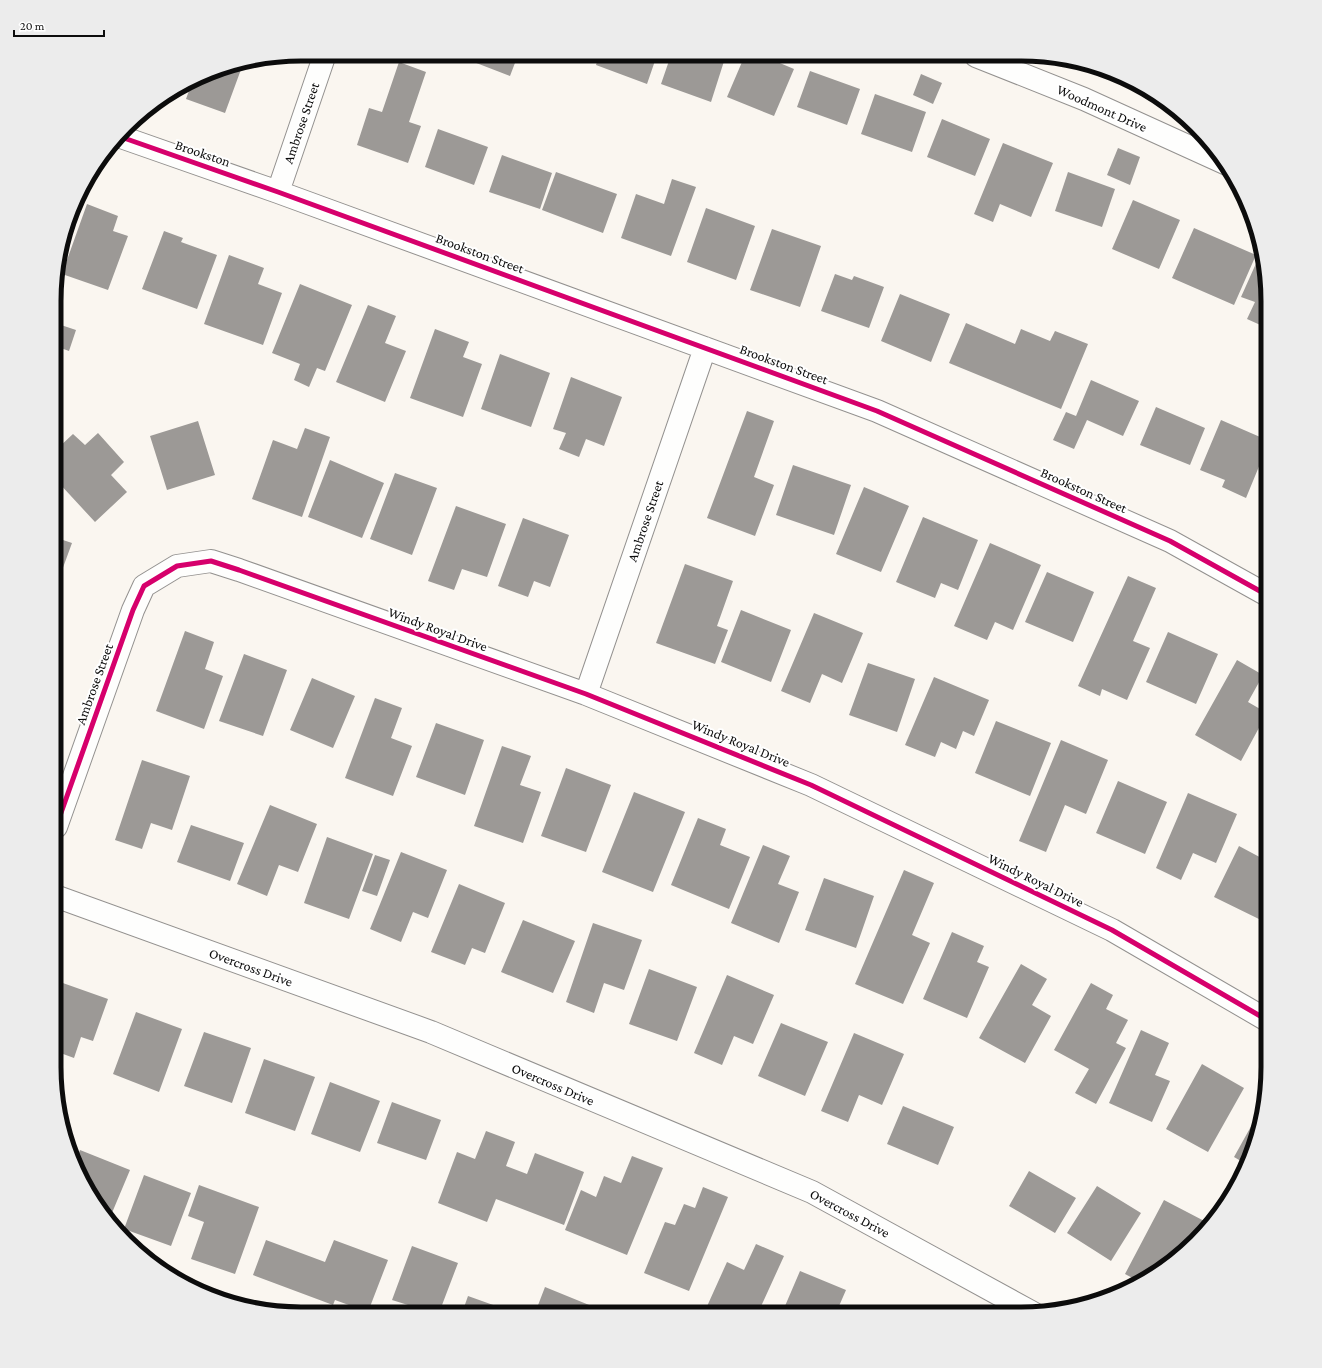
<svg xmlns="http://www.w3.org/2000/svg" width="1322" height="1368" viewBox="0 0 1322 1368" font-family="'Crimson Pro',serif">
	<rect width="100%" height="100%" fill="#faf6f0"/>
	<path fill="#9c9996" d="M453,54L503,55H518L510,76Z
		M599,55H657L647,84L596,65Z
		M671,55H726L711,102L661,84Z
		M745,55H761L794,69L774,116L727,97Z
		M399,62L426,72L409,122L421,126L408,163L357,145L369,108L382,112Z
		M243,64L225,113L186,99L191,85L221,67Z
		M810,71L860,89L847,125L797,107Z
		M921,74L942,83L933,104L913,95Z
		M875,94L926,112L912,152L861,134Z
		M942,119L990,139L975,176L927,157Z
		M438,129L488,147L474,185L425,167Z
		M1003,143L1053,163L1031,217L1000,204L993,222L974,214Z
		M1118,148L1140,157L1130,185L1107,175Z
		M502,155L552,173L540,209L489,192Z
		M556,172L617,194L603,233L542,210Z
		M1068,172L1115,189L1102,227L1055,211Z
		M672,179L696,187L671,256L621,238L636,194L664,204Z
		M1133,200L1180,220L1159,269L1112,249Z
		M87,204L118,216L113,231L128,236L108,290L62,274Z
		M706,208L755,226L736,280L687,262Z
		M1194,228L1256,255L1234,305L1172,278Z
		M772,229L821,246L800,307L750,290Z
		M164,231L183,238L181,242L217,255L197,309L142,289Z
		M229,255L264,268L258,284L282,293L263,345L204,324Z
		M1258,259L1263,261L1267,285V328L1247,319L1255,302L1241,297Z
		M835,274L852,280L854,276L884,287L869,328L821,311Z
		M300,284L352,305L325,371L317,368L309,387L294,380L300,364L272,353Z
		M900,294L950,314L931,362L881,341Z
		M368,305L396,316L385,343L406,351L385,402L336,382Z
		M966,323L1015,344L1021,329L1050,341L1055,331L1088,344L1061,409L949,363Z
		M58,324L76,330L69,351L58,347Z
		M435,329L469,342L463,357L482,364L463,417L410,398Z
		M500,354L550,373L531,427L481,409Z
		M571,377L622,397L604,446L586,439L579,457L559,449L566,433L553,429Z
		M1091,380L1139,401L1123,436L1087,420L1074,449L1053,440L1066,412L1076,416Z
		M1156,407L1205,428L1190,465L1140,445Z
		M747,411L774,421L754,477L774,485L755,536L707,518Z
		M1221,420L1267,440V447L1246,498L1222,487L1225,480L1200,470Z
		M198,421L215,475L167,490L150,436Z
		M305,428L330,437L302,517L252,499L273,440L297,449Z
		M98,433L124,462L111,475L127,492L95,522L58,482V448L73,434L85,445Z
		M330,460L384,483L362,538L308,517Z
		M793,465L851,485L834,535L776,515Z
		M395,473L437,488L412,555L370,539Z
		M864,487L909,506L881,572L836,554Z
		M456,506L506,524L487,577L462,569L454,590L428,581Z
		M923,517L978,540L958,590L941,583L935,598L896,582Z
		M523,518L569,535L550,587L534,581L528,597L498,586Z
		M57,538L72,543L57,584Z
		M990,543L1041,565L1013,630L995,622L987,640L954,626Z
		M685,564L733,581L717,626L728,630L715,664L656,643Z
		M1047,572L1094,592L1073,642L1025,622Z
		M1128,576L1156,588L1133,641L1150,648L1127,700L1102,689L1100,696L1078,686Z
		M741,610L791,630L771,682L721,662Z
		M814,613L863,633L842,683L822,674L810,703L781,691Z
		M185,631L214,642L205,669L223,676L204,729L156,711Z
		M1168,632L1218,654L1196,704L1146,682Z
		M244,654L287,670L263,736L219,721Z
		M1237,660L1263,675L1248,702L1267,713L1241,761L1195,735Z
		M868,663L915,679L897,732L849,715Z
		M934,677L989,700L974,736L963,731L956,749L941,742L935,757L905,745Z
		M312,678L355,696L333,748L290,730Z
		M375,698L402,708L391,738L412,746L393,796L345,778Z
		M996,721L1051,743L1030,796L975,773Z
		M436,723L484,740L465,795L416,777Z
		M1061,740L1108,760L1086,814L1065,805L1046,852L1019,841Z
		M502,746L531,756L520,785L541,792L523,843L474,826Z
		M1267,747V765L1261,762Z
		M142,760L190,776L172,830L151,823L142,849L115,840Z
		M566,768L611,785L586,852L541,836Z
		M1118,781L1167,802L1145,854L1096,833Z
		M634,792L685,812L653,892L602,872Z
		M1188,793L1237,814L1216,863L1193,853L1181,880L1156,868Z
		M270,805L317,824L298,872L279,865L267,896L237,884Z
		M698,818L726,829L720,845L750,857L729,909L671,885Z
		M191,825L244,843L230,881L177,862Z
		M327,837L373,854L349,919L304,903Z
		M763,845L790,856L778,884L799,892L779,943L731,923Z
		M1239,846L1267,861V912L1263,921L1214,897Z
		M401,852L447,870L428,918L413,912L401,942L370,929Z
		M375,855L390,860L377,896L362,891Z
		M904,870L934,883L912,935L930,943L903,1004L855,984Z
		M824,878L874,896L856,948L805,930Z
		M459,884L505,903L485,953L472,948L465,965L431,952Z
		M523,920L575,941L553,993L501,972Z
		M593,923L642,940L624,990L604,983L594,1013L566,1002Z
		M952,932L984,946L977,962L989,967L967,1018L923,999Z
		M1021,964L1047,979L1032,1005L1051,1016L1025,1063L979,1038Z
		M649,969L697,987L677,1041L629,1024Z
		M727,975L774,995L753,1044L734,1036L722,1065L694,1053Z
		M60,982L108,999L93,1041L81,1037L74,1058L55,1051V996Z
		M1091,983L1113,995L1106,1009L1128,1020L1116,1043L1126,1048L1096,1104L1075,1093L1089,1069L1054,1050Z
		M136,1012L182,1029L159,1092L113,1074Z
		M781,1023L828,1042L805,1096L758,1076Z
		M1141,1030L1169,1043L1155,1075L1170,1081L1152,1122L1109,1103Z
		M204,1032L251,1048L232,1103L184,1086Z
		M854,1033L904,1054L882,1105L859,1095L848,1122L821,1111Z
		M264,1059L315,1077L295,1131L245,1113Z
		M1202,1064L1244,1088L1208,1152L1166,1129Z
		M330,1082L380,1101L360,1152L311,1134Z
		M392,1102L441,1120L426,1160L377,1143Z
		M1264,1103L1260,1131L1246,1164L1234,1157Z
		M903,1106L954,1127L938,1165L887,1144Z
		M486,1131L515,1142L506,1166L527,1174L535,1153L584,1172L564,1225L496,1199L487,1222L438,1203L457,1152L475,1159Z
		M80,1150L130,1170L109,1220L96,1204L75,1163Z
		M632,1156L663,1168L627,1255L565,1230L581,1190L596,1197L604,1176L621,1183Z
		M1029,1171L1076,1198L1055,1233L1009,1206Z
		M144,1175L191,1193L171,1246L124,1229Z
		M199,1185L259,1207L235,1274L191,1259L204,1222L188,1216Z
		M1097,1186L1141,1213L1111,1261L1067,1233Z
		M703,1187L728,1197L689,1291L644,1273L665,1222L675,1225L684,1204L695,1208Z
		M1164,1200L1210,1224L1207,1230L1158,1272L1140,1282L1125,1274Z
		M266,1240L325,1262L334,1240L388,1260L368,1312L335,1300L333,1305L253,1275Z
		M756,1244L784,1256L758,1313H704L727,1262L744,1270Z
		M412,1246L458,1263L439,1313H405L408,1305L392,1300Z
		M800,1271L846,1290L836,1313H782Z
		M545,1287L594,1307L591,1313H535Z
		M468,1296L516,1313H462Z"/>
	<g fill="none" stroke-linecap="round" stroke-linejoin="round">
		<defs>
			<path id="minor" d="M976,56L1084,99L1227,164
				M121,137L278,192L877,411L1170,541L1267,595
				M278,192L325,54
				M586,694L705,348
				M56,827L133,610L144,586L177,566L211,561L239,570L586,694L811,785L1112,930L1267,1020
				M55,896L431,1032L812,1192L1033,1313"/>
		</defs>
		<use href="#minor" stroke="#93918f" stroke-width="24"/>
		<use href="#minor" stroke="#fefefd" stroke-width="22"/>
		<defs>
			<path id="cycleway" d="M121,137L278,192L877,411L1170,541L1267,595
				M56,827L133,610L144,586L177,566L211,561L239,570L586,694L811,785L1112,930L1267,1020"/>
		</defs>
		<use href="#cycleway" stroke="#fff" stroke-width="8"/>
		<use href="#cycleway" stroke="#d6006c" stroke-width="5"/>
	</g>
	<g text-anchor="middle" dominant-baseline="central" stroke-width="4" stroke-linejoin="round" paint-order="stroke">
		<g font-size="14" fill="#0c0c0c" stroke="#fff">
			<text transform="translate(1102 108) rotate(24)">Woodmont Drive</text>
			<text transform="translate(301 123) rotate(-71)">Ambrose Street</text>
			<text transform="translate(203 153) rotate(19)">Brookston</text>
			<text transform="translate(480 253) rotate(20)">Brookston Street</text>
			<text transform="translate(784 364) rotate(20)">Brookston Street</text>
			<text transform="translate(1084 490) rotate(24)">Brookston Street</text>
			<text transform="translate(645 521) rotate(-71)">Ambrose Street</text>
			<text transform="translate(438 629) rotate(20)">Windy Royal Drive</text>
			<text transform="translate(94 684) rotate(-70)">Ambrose Street</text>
			<text transform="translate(741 743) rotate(22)">Windy Royal Drive</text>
			<text transform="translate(1036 880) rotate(26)">Windy Royal Drive</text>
			<text transform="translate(251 967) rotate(20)">Overcross Drive</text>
			<text transform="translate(553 1084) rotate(23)">Overcross Drive</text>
			<text transform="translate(850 1213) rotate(28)">Overcross Drive</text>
		</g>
	</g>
	<path d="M0 0H1322V1368H0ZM301 61H1021A240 240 0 0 1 1261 301V1067A240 240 0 0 1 1021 1307H301A240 240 0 0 1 61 1067V301A240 240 0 0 1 301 61Z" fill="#ececec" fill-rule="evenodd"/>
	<path fill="none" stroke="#0c0c0c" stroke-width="5" d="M301 61H1021A240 240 0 0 1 1261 301V1067A240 240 0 0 1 1021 1307H301A240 240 0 0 1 61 1067V301A240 240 0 0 1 301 61Z"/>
	<path d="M14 30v6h90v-6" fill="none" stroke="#0c0c0c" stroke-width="2"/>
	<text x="20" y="30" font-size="12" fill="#0c0c0c" stroke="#ffffff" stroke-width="3" paint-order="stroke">20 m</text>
</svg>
